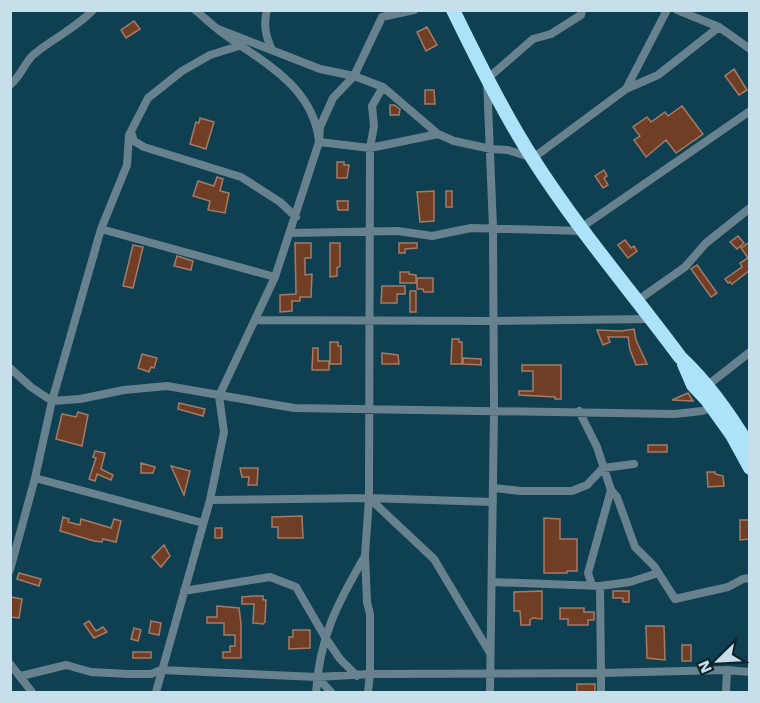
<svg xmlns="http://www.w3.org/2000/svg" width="760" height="703" viewBox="0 0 760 703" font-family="'Work Sans',sans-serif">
	<rect width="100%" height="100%" fill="#0e4052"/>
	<path fill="#703e25" stroke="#a57b67" stroke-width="1.5" d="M134,21L140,29L126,38L121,30Z
		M427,27L437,45L426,51L417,32Z
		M734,69L747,90L739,95L725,76Z
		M425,90H434L435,104H425Z
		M390,105H394L400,109L399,115H390Z
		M682,106L703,134L676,153L666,140L646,157L634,140L640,136L633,127L647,117L651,122L665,112L668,116Z
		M200,118L214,122L206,149L190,144L196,122L199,123Z
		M337,162H344V165H349L347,178H337Z
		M604,170L607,176L604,178L608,185L603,188L595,176Z
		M217,177L223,179L220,191L229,193L225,213L208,210L210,201L193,196L198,181L214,186Z
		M434,191V221L420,222L417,192Z
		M446,191H452V207H446Z
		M337,201H348V210H338Z
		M738,236L744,243L737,249L730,242Z
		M625,240L631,248L634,246L637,251L628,258L618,245Z
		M750,242V270L732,284L730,282L728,283L725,279L742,267L740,263L748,258L741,248Z
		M295,243H311V258H305V275L312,274L311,297H300V301H292V311L280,312V295L296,294Z
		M330,243H340V266L337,268V276L330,277Z
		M399,243H417V248L405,249V253H399Z
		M133,245L143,247L133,288L123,286Z
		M177,256L193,261L191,270L174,266Z
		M697,265L717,293L711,297L691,269Z
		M400,272H409V274L416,275V283H400Z
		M417,278H433V292H424L423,289H417Z
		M382,286H405V294H397V303H381Z
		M410,291H416V312H410Z
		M634,329L636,340L647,364L636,365L630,350L628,337H608L610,342L603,345L597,330L621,331Z
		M452,339H459V342H462V364H451Z
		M330,342H338V346H341V364H330Z
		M313,348H318V361H329V370H312Z
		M382,353L398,355L399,364H382Z
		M142,354L157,358L154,368L151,367L149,372L138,368Z
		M463,358L481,359V365L463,364Z
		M522,365H561V399H555V397L519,395V391H533V371H522Z
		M688,393L693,401L672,400Z
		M179,403L205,409L203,416L178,409Z
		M78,412L88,415L82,446L56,439L62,414L76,417Z
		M648,445H667V452H648Z
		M95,451L105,453L101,469L113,475L111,480L97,474L95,481L89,479L96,458L93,457Z
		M141,463L155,467L153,473H141Z
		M171,466L190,471L184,495Z
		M240,468H258L257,485H248L249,477H242Z
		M707,472H715V474L723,476L724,486L708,487Z
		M302,516L303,538H278V527H272V517Z
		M63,517L69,519L68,522L80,525L81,519L111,528L114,519L121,521L116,542L103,539L102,542L94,541L60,531Z
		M544,518L560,519V539H577V571H567V573H544Z
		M740,520H750V539L740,540Z
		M215,528H222V538H215Z
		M164,545L170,556L161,567L152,557Z
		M19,573L41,579L39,586L17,579Z
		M542,591V619L533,618L530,620V625H521L520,611H514V592Z
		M613,591H629V602H623V598H613Z
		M254,596H263V600H266L265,622L263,624L253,623L254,604H242V597Z
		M11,597L22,599L19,618L10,617Z
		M217,606L239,608L241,624V658H223V652H230V646H235V635H224V623H207V617H217Z
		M560,608H584V612H594V620H588V625H568V619H560Z
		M89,621L96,631L103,627L107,632L94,638L84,624Z
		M151,621L161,623L159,635L149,633Z
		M646,626H664L665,660L647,658Z
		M134,628L141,630L138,641L131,639Z
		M293,630H310V648L289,649V637H293Z
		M682,645H691V661H682Z
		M133,652H151V658H133Z
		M577,684H595V693H577Z"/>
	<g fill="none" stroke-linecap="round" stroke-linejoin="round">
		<path stroke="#67828e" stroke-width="8" d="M195,10C205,18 214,27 224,34C264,63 314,87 319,142L370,148L438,134
			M267,10C263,25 266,37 272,50
			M677,10L719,27L750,49
			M218,29L320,69L354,76L383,87L438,134L454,141L491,149L508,150L533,158L626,89L667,10
			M10,85C20,77 24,64 33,55C52,39 76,28 93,10
			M626,89L658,75L719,27
			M131,132L134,141L144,147L241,177L280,202L296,217
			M582,227L750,111
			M101,229L275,277
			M290,233L398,231L432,236L471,228L585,231
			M638,300L685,267L706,243L750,208
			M255,320L493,321L652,319
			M10,368L31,387L52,401L80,399L124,390L167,386L294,408L675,414L702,411L715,407
			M708,385L750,352
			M579,411L597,447L611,490L617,497L635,547L654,566L675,599L728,587L743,579L750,578
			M35,478L203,523
			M493,488L521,491H572L587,485L603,468L634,464
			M369,498L434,559L490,653
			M210,500L369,498L493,502
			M10,570L35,478L52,401L101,229L127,165L129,135L148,98L182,71L210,55L242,45
			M492,582L600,586L630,582L658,573
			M592,585L588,573L611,490
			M600,586L601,673L727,670L750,672
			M184,591L270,577L296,587L325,637L340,659L357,676
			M10,664L32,692
			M21,676L66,665L91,672L128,674H151L161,670L317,677L370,674L601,673V692
			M317,677L331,692
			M156,692L210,500L224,432L219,396L275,277L319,142L320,127L333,98L354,76L382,17L414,10
			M316,692C320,636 337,604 365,556
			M368,692L370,674V614L367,602L365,555L369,498L370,148L374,126L372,106L383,87
			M490,692L494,410L493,228L487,79L533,39L551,34L581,15L582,10
			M726,692L727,670"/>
		<path stroke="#ace2fa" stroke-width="14" d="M453,10C478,61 503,112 533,159C577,228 631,291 680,357C709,384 730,414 750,448
			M684,364L693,385L707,400L732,435L750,468"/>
	</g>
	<rect width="760" height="703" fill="none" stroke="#c7dfea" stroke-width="24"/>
	<g transform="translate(718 661) rotate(246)" stroke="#11242d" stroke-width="4.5" paint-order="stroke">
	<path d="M0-4.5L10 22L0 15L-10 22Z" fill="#c7dfea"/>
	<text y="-9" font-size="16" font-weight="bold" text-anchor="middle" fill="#c7dfea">N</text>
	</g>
</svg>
